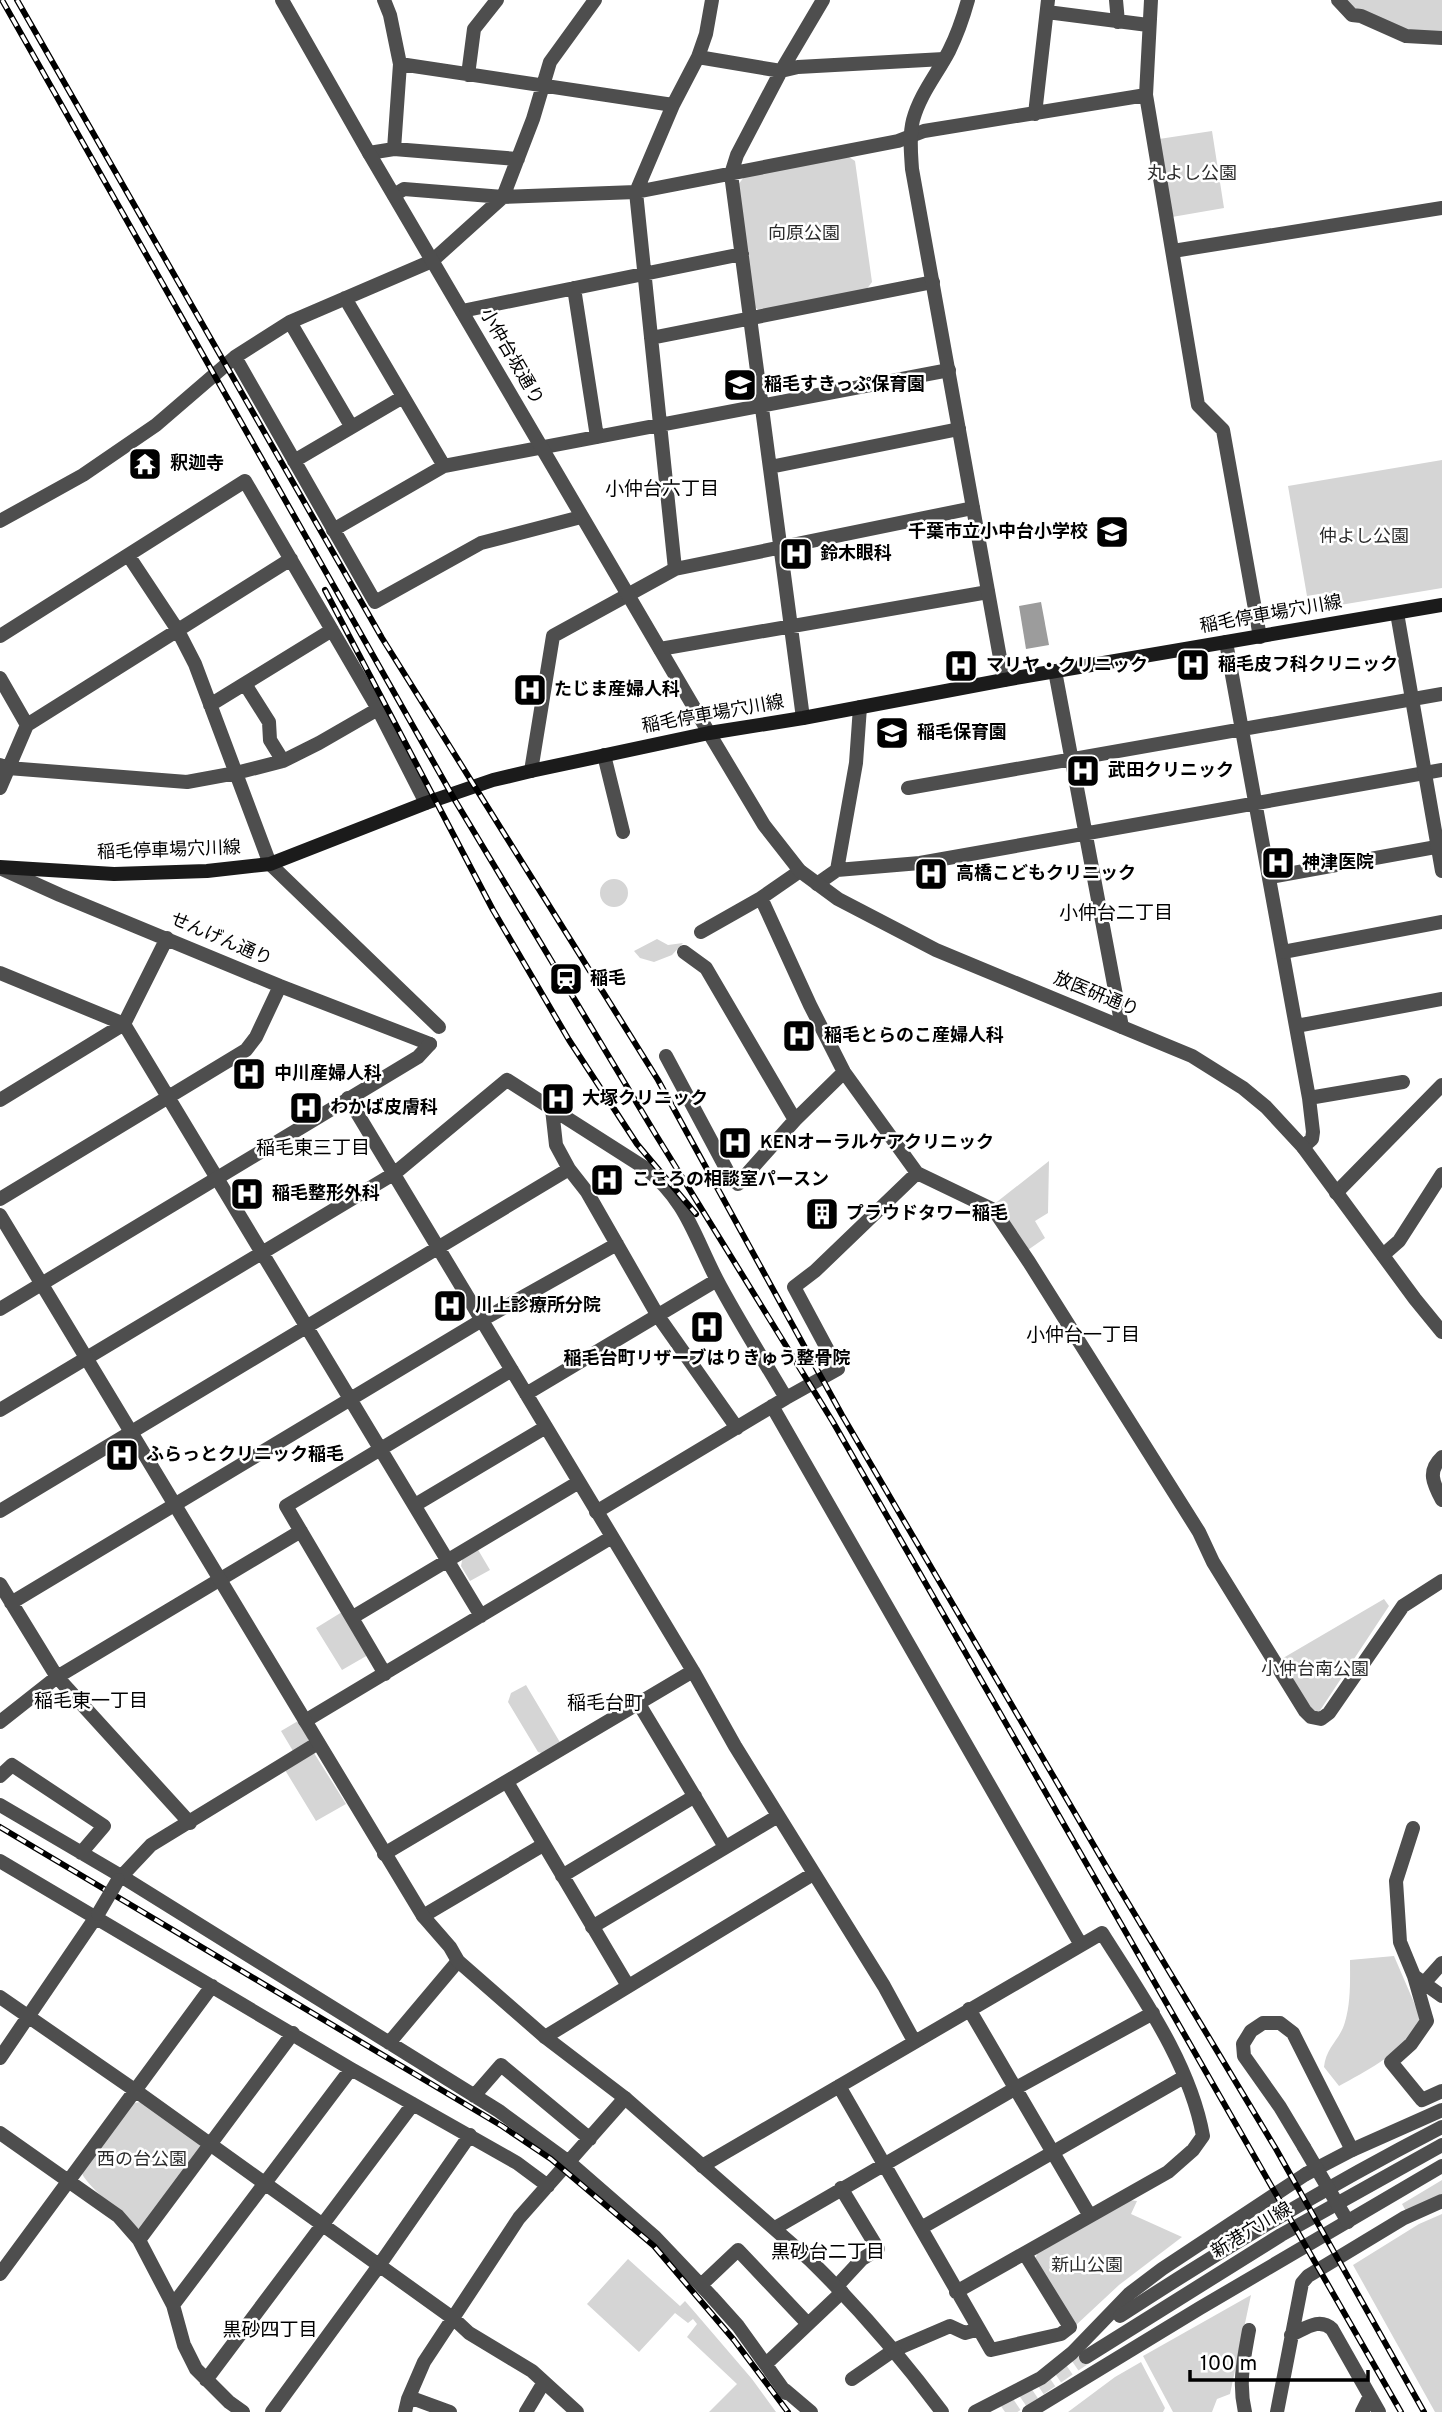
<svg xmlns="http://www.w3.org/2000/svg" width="1442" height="2412" viewBox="0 0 1442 2412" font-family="Overpass,'Noto Sans JP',sans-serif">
	<rect width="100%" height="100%" fill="#fff"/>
	<path fill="#d5d5d5" d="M1344,0H1442V33L1408,32L1356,12Z
		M1212,131L1224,208L1172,217L1159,139Z
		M849,157L855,161L872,282L866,290L760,311L753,306L738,185L744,177Z
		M1442,460V588L1328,607L1325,593L1307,596L1288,486Z
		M600 893a14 14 0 1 1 28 0a14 14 0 1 1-28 0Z
		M657,939L668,945L683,943L672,955L654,962L640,958L634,951Z
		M1049,1161L1048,1213L1035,1221L1045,1238L1025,1252L993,1205Z
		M477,1548L490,1570L470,1581L461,1566L463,1556Z
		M1384,1599L1389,1606L1319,1712L1309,1711L1278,1661Z
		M342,1612L368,1655L342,1670L316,1628Z
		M526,1685L561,1744L545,1754L538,1752L508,1702L511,1693Z
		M298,1721L308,1738V1743L293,1751L281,1731Z
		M314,1753L346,1804L316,1821L285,1770Z
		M1394,1956L1422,2021C1403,2052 1370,2069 1339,2086L1324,2067C1326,2047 1340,2040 1345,2022C1351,2002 1350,1980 1350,1960Z
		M141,2102L199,2142L201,2150L143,2229L135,2228C125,2217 84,2183 82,2173L133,2103Z
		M1442,2180V2194L1407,2213L1402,2204Z
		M1129,2200L1137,2201L1131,2214L1182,2237L1119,2285L1075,2326L1035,2259L1038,2252Z
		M1442,2214V2412H1435L1353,2265L1419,2224Z
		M628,2259L680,2306L685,2301L692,2309L752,2379L776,2412H709L737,2384L687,2337L697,2324L693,2319L688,2323L675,2313L639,2352L587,2304Z
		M1251,2295L1230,2394L1217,2399L1212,2412H1173L1143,2356Z
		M1141,2362L1165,2408L1163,2412H1068L1115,2377Z"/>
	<path fill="#9c9c9c" d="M1041,602L1049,645L1026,649L1019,606Z"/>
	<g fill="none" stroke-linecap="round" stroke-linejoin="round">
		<path stroke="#d9d9d9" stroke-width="14" stroke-dasharray="14 7" stroke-linecap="butt" d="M1005,2412L1086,2357"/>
		<path stroke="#4e4e4e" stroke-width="14" d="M1116,0L1118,22
			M1151,0L1146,95L1198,405L1223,430L1260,637
			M1338,0L1352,15L1361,16L1406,36L1442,38
			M1047,12L1148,25
			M698,57L781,71L798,67L944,59
			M400,64L673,105
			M468,75L474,29L497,0
			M1035,114L1048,0
			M394,149L518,159
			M369,153L394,149L400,64L390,15L384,0
			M394,195L404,189L503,197L636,192L898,141L924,131L1146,95
			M1173,251L1442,208
			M574,288L597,437
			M345,298L444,466
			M462,311L742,254
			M290,322L351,426
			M651,338L933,282
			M235,357L375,602L481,543L581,517
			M294,461L403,397
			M770,467L959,429
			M0,521L83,475L156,425L235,357L290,322L432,261L503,197L533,119L550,62L595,0
			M333,530L444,466L949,370
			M128,555L177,629L195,664L270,864L439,1027
			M675,569L636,192L673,105L698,57L706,34L712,0
			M0,636L245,481L378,709L426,803
			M1226,642L1309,1098L1313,1132L1312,1139L1303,1147
			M660,649L988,592
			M1055,671L1122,1027
			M0,678L27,725
			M245,684L269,722L270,740L283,761
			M210,705L332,630
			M803,718L731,174L737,155L781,71L823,0
			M604,755L623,832
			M0,765L8,768L187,782L236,773L283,761L319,743L378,709
			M531,771L553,636L675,569L973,508
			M0,788L27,725L291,559
			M908,788L1442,694
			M0,868L60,895L280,986L430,1044
			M837,870L856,763L860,707
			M1270,877L1442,846
			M817,884L837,870L920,863L1442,770
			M701,932L761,898L800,871
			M684,952L706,968L795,1120L844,1072
			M0,973L124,1024L481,1616
			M1296,1026L1442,999
			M666,1056L729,1174L738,1184L795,1120
			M348,1098L693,1671L735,1746L884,1986L914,2041
			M1309,1098L1403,1082
			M0,1100L124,1024L167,938
			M552,1109L556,1145L569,1169L587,1192L658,1316L737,1428
			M917,1173L994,1210L1029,1262L1199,1532L1213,1562L1305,1711L1311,1717L1321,1719L1329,1713L1403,1606L1442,1581
			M1336,1193L1442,1085
			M0,1199L246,1050L256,1037L280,986
			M1383,1255L1399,1241L1442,1174
			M526,1394L717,1280
			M772,1406L1081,1945
			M0,1410L395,1173L507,1080L645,1168C687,1201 694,1236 717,1280C738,1320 763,1359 786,1398
			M1442,1457C1427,1471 1433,1483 1442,1500
			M415,1505L546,1427
			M0,1511L569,1169
			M596,1512L786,1398L838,1369L794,1287L815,1271L917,1173L844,1072L810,1005L761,898
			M0,1584L57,1677L190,1823
			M11,1603L482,1320L617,1244
			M353,1617L579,1482
			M385,1674L286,1506L512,1370
			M639,1704L725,1847
			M305,1721L612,1537
			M0,1722L57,1677L301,1531
			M0,1776L12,1765L104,1826L81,1853
			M507,1782L628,1986
			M0,1805L121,1876L499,2111L570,2163L655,2237L712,2297L738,2326L786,2393
			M1413,1828L1396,1881L1400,1942L1414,1976L1442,1996
			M384,1854L693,1671
			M0,1861L351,2069L517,2163L548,2186
			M562,1876L695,1796
			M118,1880L151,1845L318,1743
			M423,1916L543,1845
			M592,1927L778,1816
			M1414,1976L1427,2021L1411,2044L1391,2062L1422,2100L1442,2091
			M1425,1982L1442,1963
			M0,1997L136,2091L454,2319L469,2333L532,2371L577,2412
			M969,2009L1090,2216
			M545,2037L813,1874
			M389,2043L458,1961
			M0,2058L98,1914
			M839,2086L991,2350L1061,2334L1070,2327L1025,2254
			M474,2096L501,2065L590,2139
			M0,2133L118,2216L139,2240L173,2305L184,2345L196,2369L229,2402L243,2412
			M1304,2147L1280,2107L1244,2056L1243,2044L1251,2031L1263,2023H1280L1293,2033L1352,2150
			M702,2166L1102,1933C1141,1995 1190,2063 1203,2136L1193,2150L1168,2172L956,2292
			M775,2228L1016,2088L1153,2013
			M921,2228L1184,2077
			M139,2240L293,2033
			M0,2274L212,1986
			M701,2285L738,2250L808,2324
			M837,2286L862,2259L878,2249L841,2188
			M173,2305L351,2069
			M1291,2335C1305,2329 1319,2317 1332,2329L1379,2412
			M766,2364L842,2292
			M852,2379L894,2350L950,2326L965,2333L979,2329
			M206,2380L413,2104
			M785,2390L811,2412
			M409,2397L450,2412
			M272,2412L378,2267L470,2135
			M405,2412L408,2399L424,2362L519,2218L625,2098
			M526,2412L544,2382
			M975,2412L1041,2378L1072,2353L1129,2294L1162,2269L1306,2174
			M1245,2412C1238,2383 1244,2358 1249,2330
			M1277,2412L1302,2283L1308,2276L1404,2218L1442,2201
			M1362,2412L1370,2396"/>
		<path stroke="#4e4e4e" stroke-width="14" d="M282,0L369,153L709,733L764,825L800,871L838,899L936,950L1192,1056L1243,1088L1266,1107L1303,1147L1415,1299L1442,1332
			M968,0C963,18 957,35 949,51C937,74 920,94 913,120C909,136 911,153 912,169L1004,680
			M1397,613L1442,871
			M1283,952L1442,922
			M0,1215L423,1916L450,1947L458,1961L545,2037L625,2098L810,2260C858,2307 902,2358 942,2412
			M0,1309L418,1057L430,1044
			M1306,2174L1352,2150L1442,2110
			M1120,2316C1224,2248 1331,2184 1442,2127
			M1086,2357L1281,2235L1442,2145
			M1029,2412L1200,2308L1442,2166"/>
		<path stroke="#1b1b1b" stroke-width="14" d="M0,867L114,874L207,871L270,864L426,803L493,780L531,771L709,733L803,718L1004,680L1442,605"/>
		<defs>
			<path id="rail" d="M2,0L456,802L656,1135L833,1422L1401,2412
				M17,0L382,638L658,1080L842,1415L1110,1873L1276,2149L1424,2412
				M325,590L493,910L569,1040L637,1144L696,1214
				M0,1827L502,2126L551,2159L654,2246L734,2340L788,2412"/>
		</defs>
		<use href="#rail" stroke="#000" stroke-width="6"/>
		<use href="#rail" stroke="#fff" stroke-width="3.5" stroke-dasharray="10" stroke-linecap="butt"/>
		<path stroke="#4e4e4e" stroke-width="14" d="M98,1914L118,1880
			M1304,2147L1348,2222"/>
	</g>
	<defs>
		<symbol id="school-square" viewBox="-11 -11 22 22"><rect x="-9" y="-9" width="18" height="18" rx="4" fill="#000" stroke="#fff"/><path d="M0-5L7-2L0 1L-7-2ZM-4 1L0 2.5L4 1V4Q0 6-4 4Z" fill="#fff"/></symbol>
		<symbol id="temple-square" viewBox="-11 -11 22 22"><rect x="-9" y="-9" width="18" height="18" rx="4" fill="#000" stroke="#fff"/><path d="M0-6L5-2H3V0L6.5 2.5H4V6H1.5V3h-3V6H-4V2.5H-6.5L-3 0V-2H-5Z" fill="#fff"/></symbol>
		<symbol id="hospital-square" viewBox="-11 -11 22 22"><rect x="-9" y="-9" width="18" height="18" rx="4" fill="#000" stroke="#fff"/><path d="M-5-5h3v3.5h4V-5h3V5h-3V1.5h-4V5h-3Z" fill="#fff"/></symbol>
		<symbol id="station-square" viewBox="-11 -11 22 22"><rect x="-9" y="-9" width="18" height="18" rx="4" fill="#000" stroke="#fff"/><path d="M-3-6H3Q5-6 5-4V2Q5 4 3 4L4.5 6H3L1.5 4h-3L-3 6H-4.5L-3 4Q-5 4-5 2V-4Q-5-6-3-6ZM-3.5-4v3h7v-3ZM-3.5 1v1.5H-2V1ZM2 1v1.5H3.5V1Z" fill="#fff"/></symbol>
		<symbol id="building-square" viewBox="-11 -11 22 22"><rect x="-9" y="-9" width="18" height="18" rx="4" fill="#000" stroke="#fff"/><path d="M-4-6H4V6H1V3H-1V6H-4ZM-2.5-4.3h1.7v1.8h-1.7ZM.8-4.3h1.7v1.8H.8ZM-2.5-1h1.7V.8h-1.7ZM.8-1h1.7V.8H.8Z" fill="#fff"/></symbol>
	</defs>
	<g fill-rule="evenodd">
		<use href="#school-square" x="721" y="366" width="38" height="38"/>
		<use href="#temple-square" x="126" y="445" width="38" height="38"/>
		<use href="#school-square" x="1093" y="513" width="38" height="38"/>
		<use href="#hospital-square" x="777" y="535" width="38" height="38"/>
		<use href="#hospital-square" x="1174" y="646" width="38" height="38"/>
		<use href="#hospital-square" x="942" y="647" width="38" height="38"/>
		<use href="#hospital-square" x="511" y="671" width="38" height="38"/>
		<use href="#school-square" x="873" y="714" width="38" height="38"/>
		<use href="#hospital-square" x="1064" y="752" width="38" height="38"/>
		<use href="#hospital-square" x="1259" y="844" width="38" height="38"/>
		<use href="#hospital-square" x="912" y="855" width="38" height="38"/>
		<use href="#station-square" x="547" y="960" width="38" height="38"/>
		<use href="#hospital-square" x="780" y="1017" width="38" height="38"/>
		<use href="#hospital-square" x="230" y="1055" width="38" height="38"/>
		<use href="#hospital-square" x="539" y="1080" width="38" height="38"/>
		<use href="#hospital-square" x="287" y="1089" width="38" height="38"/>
		<use href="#hospital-square" x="716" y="1124" width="38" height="38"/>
		<use href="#hospital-square" x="588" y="1161" width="38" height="38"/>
		<use href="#hospital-square" x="228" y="1175" width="38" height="38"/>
		<use href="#building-square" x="803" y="1195" width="38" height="38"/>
		<use href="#hospital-square" x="431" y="1287" width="38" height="38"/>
		<use href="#hospital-square" x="688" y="1308" width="38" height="38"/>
		<use href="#hospital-square" x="103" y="1436" width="38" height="38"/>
	</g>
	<g text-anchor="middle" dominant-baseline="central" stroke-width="5" stroke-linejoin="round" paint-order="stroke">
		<g font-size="18" fill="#2c2c2c" stroke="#fff">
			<text x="1192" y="174">丸よし公園</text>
			<text x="804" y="234">向原公園</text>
			<text x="1364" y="537">仲よし公園</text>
			<text x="1315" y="1670">小仲台南公園</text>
			<text x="142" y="2160">西の台公園</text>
			<text x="1087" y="2266">新山公園</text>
		</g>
		<g font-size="18" fill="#000" stroke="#fff">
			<text transform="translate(511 357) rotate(60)">小仲台坂通り</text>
			<text transform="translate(1271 615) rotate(-10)">稲毛停車場穴川線</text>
			<text transform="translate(713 715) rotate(-10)">稲毛停車場穴川線</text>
			<text transform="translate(169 851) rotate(-2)">稲毛停車場穴川線</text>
			<text transform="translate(221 940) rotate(23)">せんげん通り</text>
			<text transform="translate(1096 995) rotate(22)">放医研通り</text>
			<text transform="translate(1252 2231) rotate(-31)">新港穴川線</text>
		</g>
		<g font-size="18" font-weight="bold" fill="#000" stroke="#fff" text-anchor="start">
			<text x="764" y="385">稲毛すきっぷ保育園</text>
			<text x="170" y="464">釈迦寺</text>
			<text x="1088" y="532" text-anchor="end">千葉市立小中台小学校</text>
			<text x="820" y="554">鈴木眼科</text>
			<text x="1218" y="665">稲毛皮フ科クリニック</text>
			<text x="986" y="666">マリヤ・クリニック</text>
			<text x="554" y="690">たじま産婦人科</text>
			<text x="917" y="733">稲毛保育園</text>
			<text x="1108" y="771">武田クリニック</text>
			<text x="1302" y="863">神津医院</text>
			<text x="956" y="874">高橋こどもクリニック</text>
			<text x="590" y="979">稲毛</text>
			<text x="824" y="1036">稲毛とらのこ産婦人科</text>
			<text x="274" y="1074">中川産婦人科</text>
			<text x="582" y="1099">大塚クリニック</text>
			<text x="330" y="1108">わかば皮膚科</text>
			<text x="760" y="1143">KENオーラルケアクリニック</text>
			<text x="632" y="1180">こころの相談室パースン</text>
			<text x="272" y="1194">稲毛整形外科</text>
			<text x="846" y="1214">プラウドタワー稲毛</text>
			<text x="475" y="1306">川上診療所分院</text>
			<text x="707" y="1359" text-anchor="middle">稲毛台町リザーブはりきゅう整骨院</text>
			<text x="146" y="1455">ふらっとクリニック稲毛</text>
		</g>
		<g font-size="19" fill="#000" stroke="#fff">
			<text x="662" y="490">小仲台六丁目</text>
			<text x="1116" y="914">小仲台二丁目</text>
			<text x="313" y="1149">稲毛東三丁目</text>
			<text x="1083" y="1336">小仲台一丁目</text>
			<text x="91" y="1702">稲毛東一丁目</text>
			<text x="605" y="1704">稲毛台町</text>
			<text x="828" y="2253">黒砂台二丁目</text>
			<text x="270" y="2331">黒砂四丁目</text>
		</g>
	</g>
	<path d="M1190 2370v10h178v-10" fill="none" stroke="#000000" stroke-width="3.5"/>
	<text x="1200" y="2370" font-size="21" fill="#000000" stroke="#ffffff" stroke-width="5" paint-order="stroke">100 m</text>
</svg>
